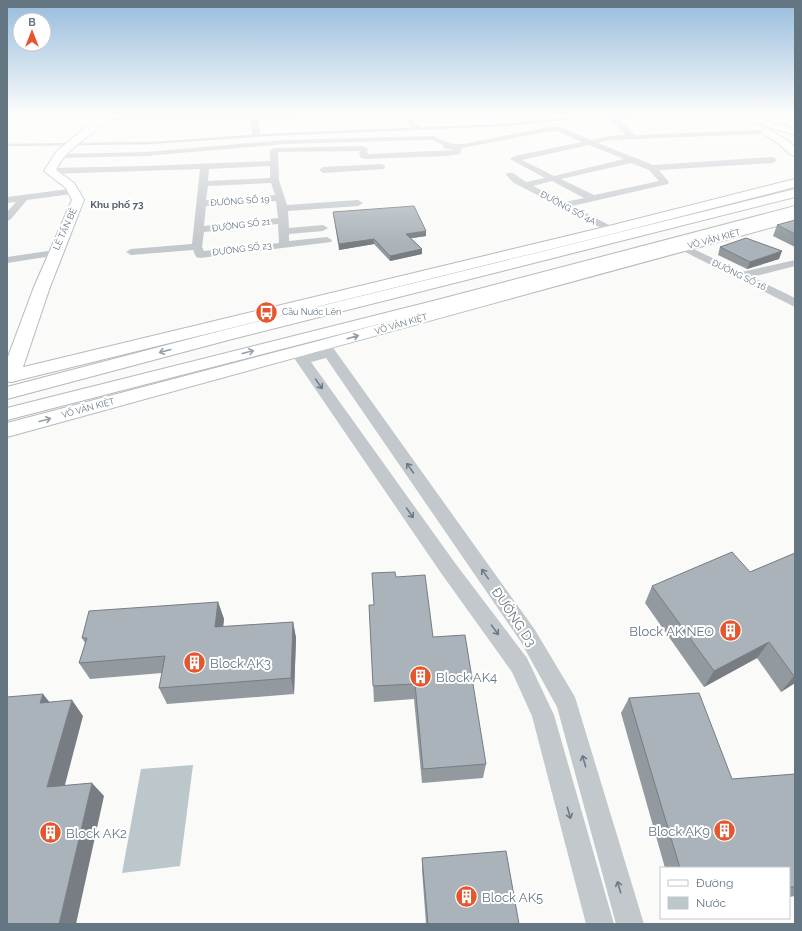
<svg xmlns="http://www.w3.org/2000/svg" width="802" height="931" viewBox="0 0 802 931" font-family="Raleway,sans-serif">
	<rect width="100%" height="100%" fill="#fafaf8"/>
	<path fill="#bbc7cb" d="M193,765L180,866L122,873L141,769Z"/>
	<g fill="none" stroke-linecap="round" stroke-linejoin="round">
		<path stroke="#bbc7cb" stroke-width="2.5" d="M7,145L152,143L266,135L505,125L612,114H680"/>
		<defs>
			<path id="secondary" d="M102,114H112C96,136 68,144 56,170L74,183L84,200L50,287L20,376L18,380L11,382L7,381V360L9,354L34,287L72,200L66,188L44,171L56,152Z
				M731,114H745L795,129V135L732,116Z"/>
			<path id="primary" d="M766,128L787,140L795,147V156L791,155L779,144L762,133L761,131Z
				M795,179V187L616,233L11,382L7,381V371L609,226Z
				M795,213V221C532,292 270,365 7,437V423L318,341L525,284Z"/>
			<path id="highway" d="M795,189V197L236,338L7,399V387L224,330Z
				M795,206V214L449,306L7,420V408L437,300Z"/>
		</defs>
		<use href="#secondary" stroke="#b3babf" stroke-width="2"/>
		<use href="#primary" stroke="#b5babe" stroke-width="2"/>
		<use href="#highway" stroke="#b4b9bd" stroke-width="2"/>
		<path fill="#c3c8cc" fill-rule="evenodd" d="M255,114H261V115L407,114L421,128L420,130H414L402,117L259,120L260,134L256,136L252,134L251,120L102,121L98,119L102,117L253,115Z
			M630,115L634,117L633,119L619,120L635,135L760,130L766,128L772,124L776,126L772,132L760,134L609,140L598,143L653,165L773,157L777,160L773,163L659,170L669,182L668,184L572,206L615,228L616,230L615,232L611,233L514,183L506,175L507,173H513L526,182L545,178L510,159L514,156L582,142L557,131H550L462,148L460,154L447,156L364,159L360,157L359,151L278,152L279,180L287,205L358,200L363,203L358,206L288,211L289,228L323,225L328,228L323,231L289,234V241L327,237L332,240L331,242L200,258L196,257L193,250L131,255L126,252L131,249L192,244L200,169L50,174L46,171L50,168L145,166L270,161V150L274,148L363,146L367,148L368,154L454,150L443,148V145L432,140H420L285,144L146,156L59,158L55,156L59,154L146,152L285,140L433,136L452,144H463L550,127H561L591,140L609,136L626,135L609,118L613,116ZM589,145L624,159L554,176L522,160ZM631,163L649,170L659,181L594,195L561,179ZM270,166V178L208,181L209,169ZM552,181L584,198L565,202L533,186ZM271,183L275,195L206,200L208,186ZM276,201L278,218L204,226L206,206ZM278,224L279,243L204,251L202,247L204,232Z
			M381,164L384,165L385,167L384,169L323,173L319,170L323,167Z
			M76,188L81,191L79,193L27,200L10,220L7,221V212L16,202L7,203V197Z
			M683,244L742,272L795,260V266L752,277L795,298V307L679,249L678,247Z
			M55,250L59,251L60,253L59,255L7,263V257Z
			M324,341L329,342L535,630L575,697L644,924H616L557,707L521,642L326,358L311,362L455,563L527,658L554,715L614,924H586L532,716L512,672L441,573L290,352L292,349H302L306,355L322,351L318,345L319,342Z"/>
		<use href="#secondary" fill="#fff" fill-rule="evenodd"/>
		<use href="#primary" fill="#fff" fill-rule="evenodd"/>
		<use href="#highway" fill="#fff" fill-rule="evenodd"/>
	</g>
	<path fill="#929a9f" d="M333,212L426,231V236L411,238L422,249V254L390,261L374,244L339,250Z
		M795,220V247L773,236L777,225Z
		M720,247L779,259L747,269L718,255Z
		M795,553V683L781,692L757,658L704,687L645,603L652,586L750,572Z
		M396,577L433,637L486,764L483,778L422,783L414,699L374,702L369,605H374Z
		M218,602L224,619L223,627L293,622L296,638L294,694L167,704L159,688L162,673L90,679L79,663L85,643L82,638Z
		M629,698L732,779L795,774V896L789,897V868H665L621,713Z
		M422,858L519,924H426L422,870Z"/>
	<path fill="#777d82" d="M426,231V236L406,239V234Z
		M374,239V244L339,250V244Z
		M422,249V254L390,261V256Z
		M782,251L779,259L747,269L750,262Z
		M218,602L224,619L221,644L215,627Z
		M293,622L296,638L294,694L291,678Z
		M769,642L757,658L704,687L714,671Z
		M794,676H795V683L781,692Z
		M43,694L55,709L40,703Z
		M72,700L83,716L61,800L47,787Z
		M92,783L104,796L76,924H59Z"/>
	<path fill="#aab3b9" stroke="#777d82" d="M414,206L426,231L406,234L422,249L390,256L374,239L339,244L333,212Z
		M795,220V234L777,225Z
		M746,238L782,251L750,262L720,247Z
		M732,552L750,572L795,553V676H794L769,642L714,671L652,586Z
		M395,572L396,577L425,575L433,637L465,635L486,764L423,769L415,684L373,686L369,605H374L372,573Z
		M218,602L215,627L293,622L291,678L159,688L165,656L79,663L87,638H82L89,611Z
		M699,693L732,779L795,774V887H789V868H680L629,698Z
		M43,694L40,703L72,700L47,787L92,783L59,924H7V697Z
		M506,851L519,924H428L422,858Z"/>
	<defs><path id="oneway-shaft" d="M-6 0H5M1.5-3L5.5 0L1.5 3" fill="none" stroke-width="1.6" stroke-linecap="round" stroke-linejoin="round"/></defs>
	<g stroke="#939fa8">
		<use href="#oneway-shaft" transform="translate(353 337) rotate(-16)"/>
		<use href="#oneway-shaft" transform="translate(165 351) rotate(165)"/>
		<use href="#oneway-shaft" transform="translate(248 352) rotate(-14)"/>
		<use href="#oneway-shaft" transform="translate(45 420) rotate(-15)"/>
	</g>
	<g stroke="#6a7a87">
		<use href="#oneway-shaft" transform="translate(319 384) rotate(55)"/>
		<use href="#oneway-shaft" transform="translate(410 468) rotate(-125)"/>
		<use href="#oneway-shaft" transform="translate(410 513) rotate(55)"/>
		<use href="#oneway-shaft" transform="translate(485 574) rotate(-125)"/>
		<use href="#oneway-shaft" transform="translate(495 630) rotate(54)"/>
		<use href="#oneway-shaft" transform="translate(584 761) rotate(-106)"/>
		<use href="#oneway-shaft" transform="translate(569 813) rotate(74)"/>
		<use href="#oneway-shaft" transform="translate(619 887) rotate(-106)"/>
	</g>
	<linearGradient id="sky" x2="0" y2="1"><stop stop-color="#96bcdc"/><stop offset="0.47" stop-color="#fdfdfc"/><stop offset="1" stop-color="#fdfdfc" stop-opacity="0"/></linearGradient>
	<rect width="802" height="244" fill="url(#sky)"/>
	<defs>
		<symbol id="bus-disc" viewBox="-11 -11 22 22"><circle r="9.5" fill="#e4572e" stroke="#fff"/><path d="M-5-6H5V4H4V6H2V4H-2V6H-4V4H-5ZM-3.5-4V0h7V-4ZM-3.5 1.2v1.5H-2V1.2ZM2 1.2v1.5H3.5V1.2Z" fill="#fff"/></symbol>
		<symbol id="building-disc" viewBox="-11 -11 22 22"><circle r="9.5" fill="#e4572e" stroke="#fff"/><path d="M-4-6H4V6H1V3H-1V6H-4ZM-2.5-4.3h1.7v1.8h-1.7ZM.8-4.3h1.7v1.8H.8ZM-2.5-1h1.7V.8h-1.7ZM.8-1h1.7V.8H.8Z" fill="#fff"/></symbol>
	</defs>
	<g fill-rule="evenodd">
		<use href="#bus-disc" x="254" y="300" width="25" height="25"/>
		<use href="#building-disc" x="718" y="618" width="25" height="25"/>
		<use href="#building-disc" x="182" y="650" width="25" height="25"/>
		<use href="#building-disc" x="408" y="664" width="25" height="25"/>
		<use href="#building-disc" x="712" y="818" width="25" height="25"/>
		<use href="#building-disc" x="38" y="820" width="25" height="25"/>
		<use href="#building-disc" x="454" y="884" width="25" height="25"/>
	</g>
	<g text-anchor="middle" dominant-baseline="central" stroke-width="4" stroke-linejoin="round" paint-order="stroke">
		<g font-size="9" fill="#657683" stroke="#fff">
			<text transform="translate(240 201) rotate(-4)">ĐƯỜNG SỐ 19</text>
			<text transform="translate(568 208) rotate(28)">ĐƯỜNG SỐ 4A</text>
			<text transform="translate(241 225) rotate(-7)">ĐƯỜNG SỐ 21</text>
			<text transform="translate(65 229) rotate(-66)">LÊ TẤN BÊ</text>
			<text transform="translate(714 239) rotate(-15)">VÕ VĂN KIỆT</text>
			<text transform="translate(242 249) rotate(-7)">ĐƯỜNG SỐ 23</text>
			<text transform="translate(739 275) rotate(26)">ĐƯỜNG SỐ 16</text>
			<text transform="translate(401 324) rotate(-16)">VÕ VĂN KIỆT</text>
			<text transform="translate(88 408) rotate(-15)">VÕ VĂN KIỆT</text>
		</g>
		<g font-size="9" fill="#657683" stroke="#fff" text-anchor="start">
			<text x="282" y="312">Cầu Nước Lên</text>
		</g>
		<g font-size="10" font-weight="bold" fill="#57646e" stroke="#fff">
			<text x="117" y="204">Khu phố 73</text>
		</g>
		<g font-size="13" fill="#657683" stroke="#fff">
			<text transform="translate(514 617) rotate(56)">ĐƯỜNG D3</text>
		</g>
		<g font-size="13" fill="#657683" stroke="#fff" text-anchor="start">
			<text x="714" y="631" text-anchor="end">Block AK NEO</text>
			<text x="210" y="663">Block AK3</text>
			<text x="436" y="677">Block AK4</text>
			<text x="710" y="831" text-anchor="end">Block AK9</text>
			<text x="66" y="833">Block AK2</text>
			<text x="482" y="897">Block AK5</text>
		</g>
	</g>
	<rect width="802" height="931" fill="none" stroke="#657683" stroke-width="16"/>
	<rect x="660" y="867" width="130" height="52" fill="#ffffff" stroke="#c1c8cd"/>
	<rect x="668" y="880" width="20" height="6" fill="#ffffff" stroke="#c1c8cd"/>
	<text x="696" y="887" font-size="12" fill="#657683">Đường</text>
	<rect x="668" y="897" width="20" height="12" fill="#bbc7cb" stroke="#c1c8cd"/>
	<text x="696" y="907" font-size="12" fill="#657683">Nước</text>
	<g transform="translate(32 32)"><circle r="19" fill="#ffffff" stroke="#c1c8cd"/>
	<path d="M0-3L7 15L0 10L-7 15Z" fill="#e4572e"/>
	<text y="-6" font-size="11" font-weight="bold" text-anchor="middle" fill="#657683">B</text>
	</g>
</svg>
